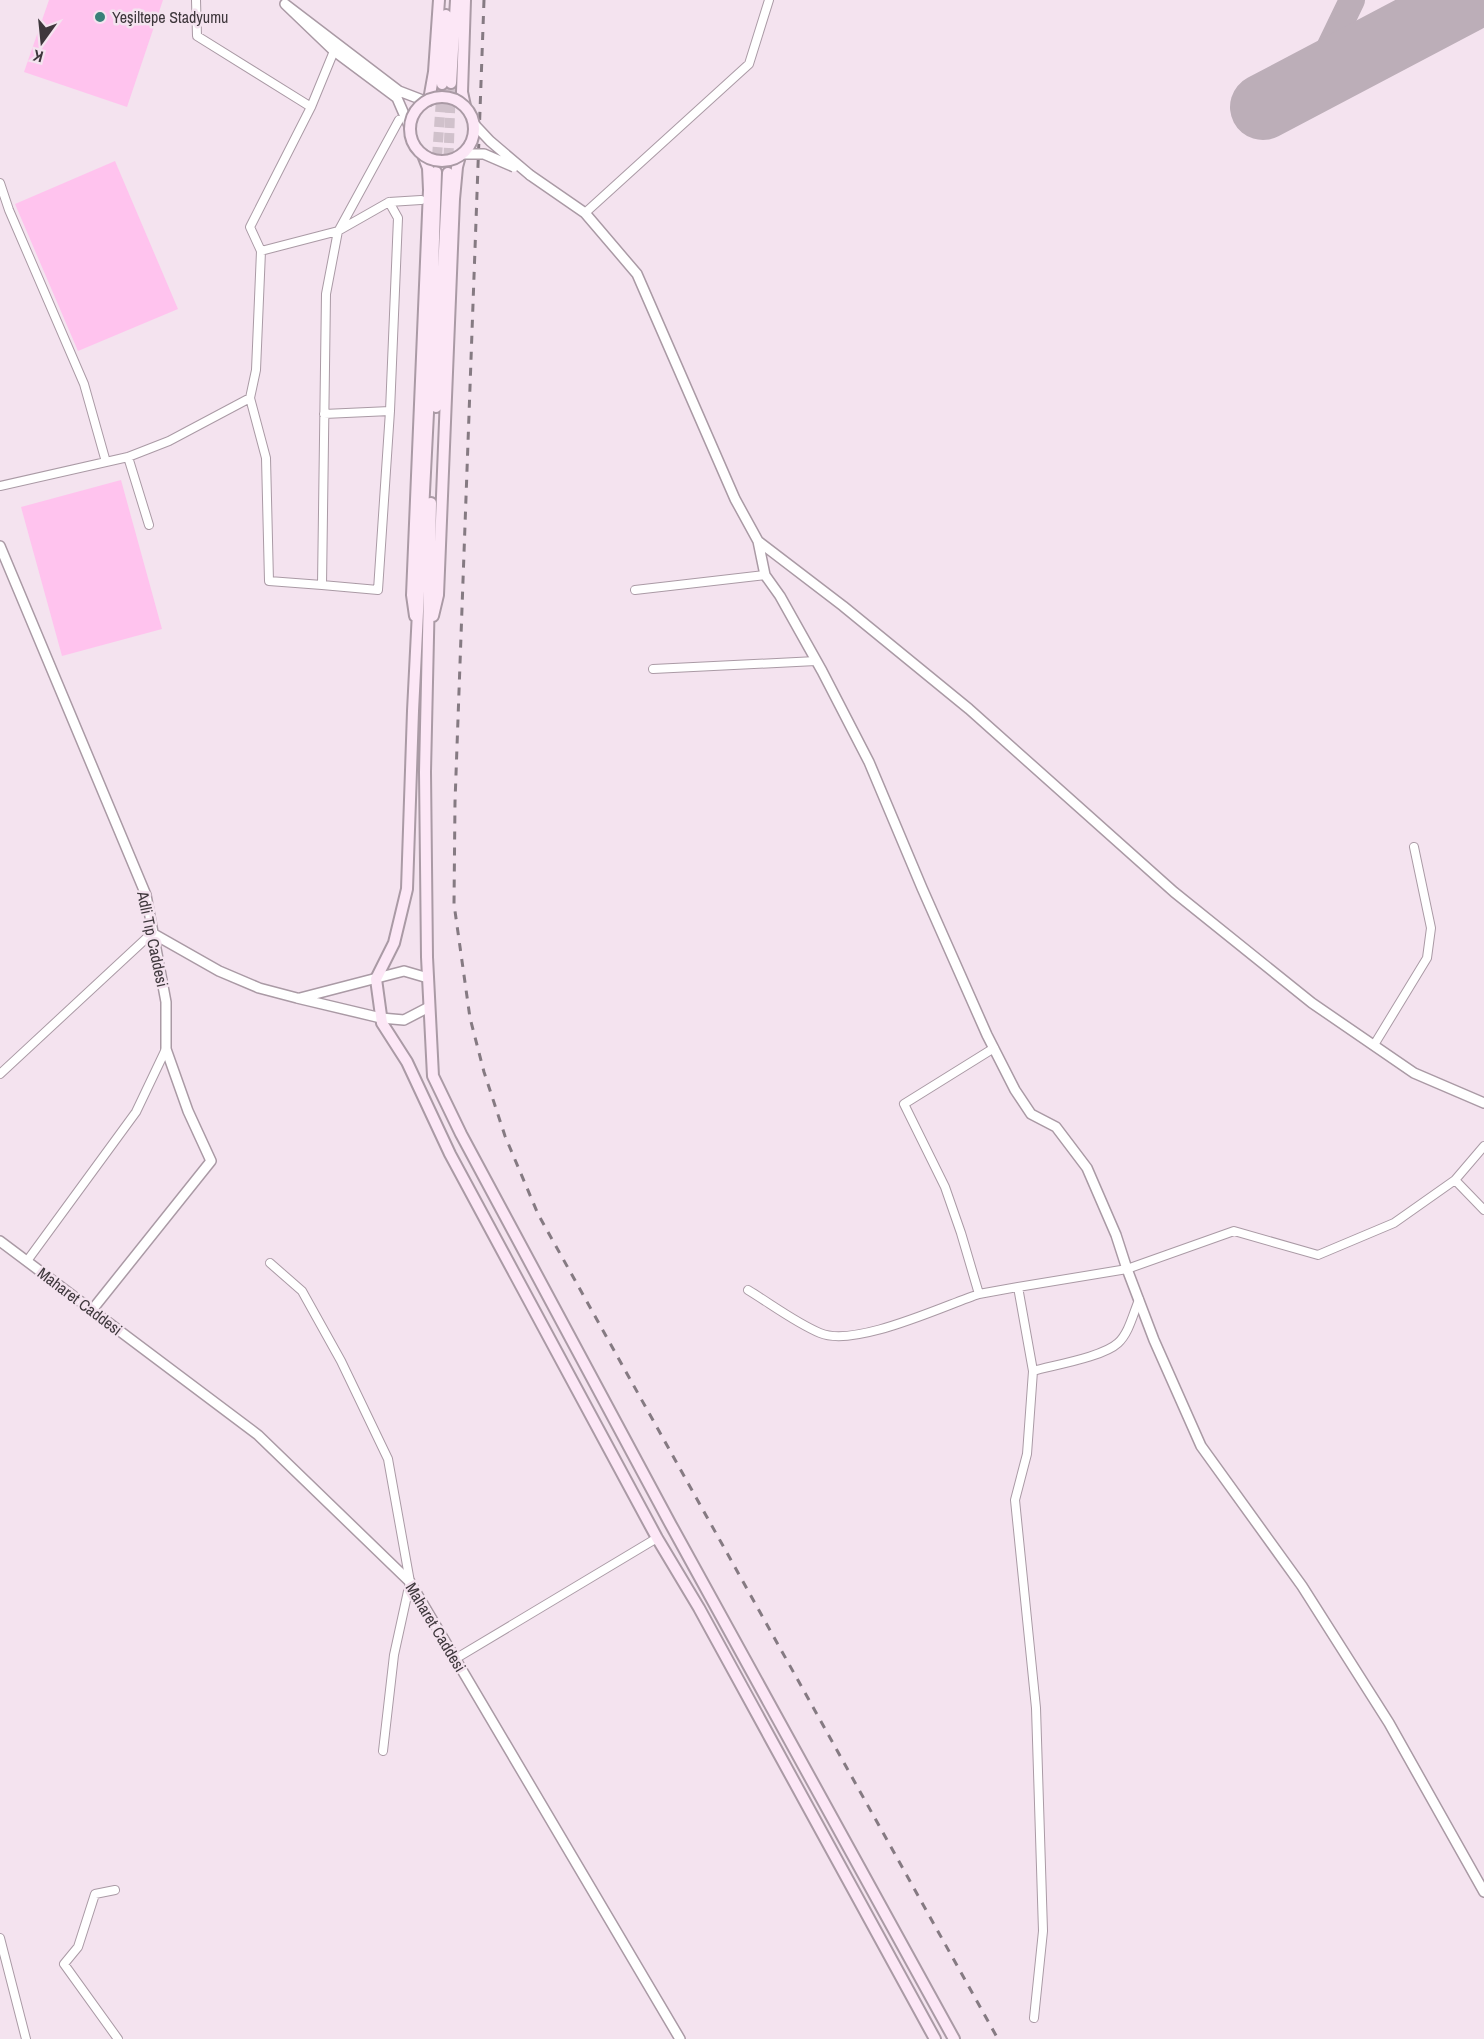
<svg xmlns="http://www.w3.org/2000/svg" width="1484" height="2039" viewBox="0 0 1484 2039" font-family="'Archivo Narrow',sans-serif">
	<rect width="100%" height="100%" fill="#f4e3ef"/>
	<path fill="#ffc3ee" d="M49,0H163L127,107L24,72Z
		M115,161L178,309L78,351L15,204Z
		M121,480L162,629L62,656L21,507Z"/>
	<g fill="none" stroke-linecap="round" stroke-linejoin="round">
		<path stroke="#bcaeb8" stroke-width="26" d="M1313,81L1352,0"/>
		<path stroke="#bcaeb8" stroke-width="66" d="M1263,107L1466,0"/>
		<path stroke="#d0c1cb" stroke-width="10" stroke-dasharray="10 5" stroke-linecap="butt" d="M436,172L442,84
			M448,173L451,83"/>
		<defs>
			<path id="minor" d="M196,0L197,36L311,107
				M0,183L9,210L84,384L106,462
				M389,202L421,200
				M585,213L749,64L769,0
				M339,230L399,120
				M338,231L326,294L322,585L269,581L266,458L250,398L256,370L261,251Z
				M261,251L250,227L311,107L334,51
				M324,414L390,411
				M128,457L149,525
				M0,486L128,457L169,441L250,398
				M322,585L378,590L390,411L398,218L389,202L338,231
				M635,590L765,575
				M653,669L816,661
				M1374,1045L1427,958L1431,928L1414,847
				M994,1048L904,1104L945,1187L961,1233L979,1294L1018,1287
				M0,1074L152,933
				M1455,1180L1484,1210
				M27,1261L136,1112L166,1049
				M270,1263L302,1291L341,1361L388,1459L410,1582L394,1655L383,1751
				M748,1290C771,1304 796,1323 820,1333C855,1348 943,1306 979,1294
				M1033,1371C1054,1365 1103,1357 1118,1343C1129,1333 1133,1314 1139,1300
				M455,1659L657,1538
				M115,1890L95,1894L78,1947L64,1964L118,2039
				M0,1938L26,2039
				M1034,2018L1043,1931L1036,1708L1015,1500L1027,1454L1033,1371L1018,1287L1127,1269L1234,1231L1318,1255L1394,1223L1455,1180L1484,1146"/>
			<path id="tertiary" d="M410,128L397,98L334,51L285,4L399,91L425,101
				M530,175L585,213L637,274L735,499L758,541L843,606L969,709L1174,892L1312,1003L1414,1073L1484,1103
				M758,541L765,575L780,596L822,671L869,762L922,888L987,1035L1015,1090L1031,1114L1056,1127L1087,1168L1116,1235L1127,1269L1154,1340L1201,1446L1302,1586L1389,1723L1484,1892
				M0,546L146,895L166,1002V1049L188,1111L211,1161L92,1310
				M152,933L219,971L259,988L297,998L381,1018L404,1020L429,1007
				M300,998L404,971L428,978
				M0,1241L258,1435L410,1582L680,2039"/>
			<path id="secondary" d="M465,0L462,92L465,106
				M451,83L456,0
				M442,84L446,15
				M429,100L434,72L439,0
				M436,172L430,373L413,711L407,889L394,943L376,979L382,1023L407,1062L450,1154L657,1538L699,1608L935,2039
				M436,407L448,173
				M431,503L425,772L427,957L433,1076L461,1134L671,1525L954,2039
				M415,616L412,595L429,190L428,168L423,155
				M433,616L438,595L454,199L457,167L460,156"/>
		</defs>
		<use href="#minor" stroke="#aa9aa5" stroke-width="10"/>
		<use href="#tertiary" stroke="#aa9aa5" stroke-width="12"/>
		<use href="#secondary" stroke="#aa9aa5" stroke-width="14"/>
		<use href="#minor" stroke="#fff" stroke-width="8"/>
		<use href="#tertiary" stroke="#fff" stroke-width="9"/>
		<use href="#secondary" stroke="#fce7f6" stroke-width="10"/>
		<path stroke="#857a82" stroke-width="3" stroke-dasharray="8 8" stroke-linecap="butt" d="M484,0L455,802L454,904L470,1018L484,1072L505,1136L538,1214L998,2039"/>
		<defs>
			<path id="tertiary-bridge" d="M475,125L490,141L530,175
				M463,154H484L514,167"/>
			<path id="secondary-bridge" d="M410 129a32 32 0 1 1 64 0a32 32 0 1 1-64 0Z"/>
		</defs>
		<use href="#tertiary-bridge" stroke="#aa9aa5" stroke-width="12" stroke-linecap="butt"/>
		<use href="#secondary-bridge" stroke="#aa9aa5" stroke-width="14" stroke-linecap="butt"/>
		<use href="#tertiary-bridge" stroke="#fff" stroke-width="9"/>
		<use href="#secondary-bridge" stroke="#fce7f6" stroke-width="10"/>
	</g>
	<circle fill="#398079" stroke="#f4e3ef" stroke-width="2" cx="100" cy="17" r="6"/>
	<g text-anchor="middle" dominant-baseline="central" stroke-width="5" stroke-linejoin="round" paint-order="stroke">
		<g font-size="16" fill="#3e373c" stroke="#f4e3ef" text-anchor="start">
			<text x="112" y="17">Yeşiltepe Stadyumu</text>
		</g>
		<g font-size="16" fill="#3e373c" stroke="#f4e3ef">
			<text transform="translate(153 939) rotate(78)">Adli Tıp Caddesi</text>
			<text transform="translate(80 1301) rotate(37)">Maharet Caddesi</text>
			<text transform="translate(436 1627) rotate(59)">Maharet Caddesi</text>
		</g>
	</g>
	<g transform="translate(42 42) rotate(195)" stroke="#f4e3ef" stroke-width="4.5" paint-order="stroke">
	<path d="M0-4.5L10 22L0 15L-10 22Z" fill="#3e373c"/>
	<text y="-9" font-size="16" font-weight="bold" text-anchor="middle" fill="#3e373c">K</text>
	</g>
</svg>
